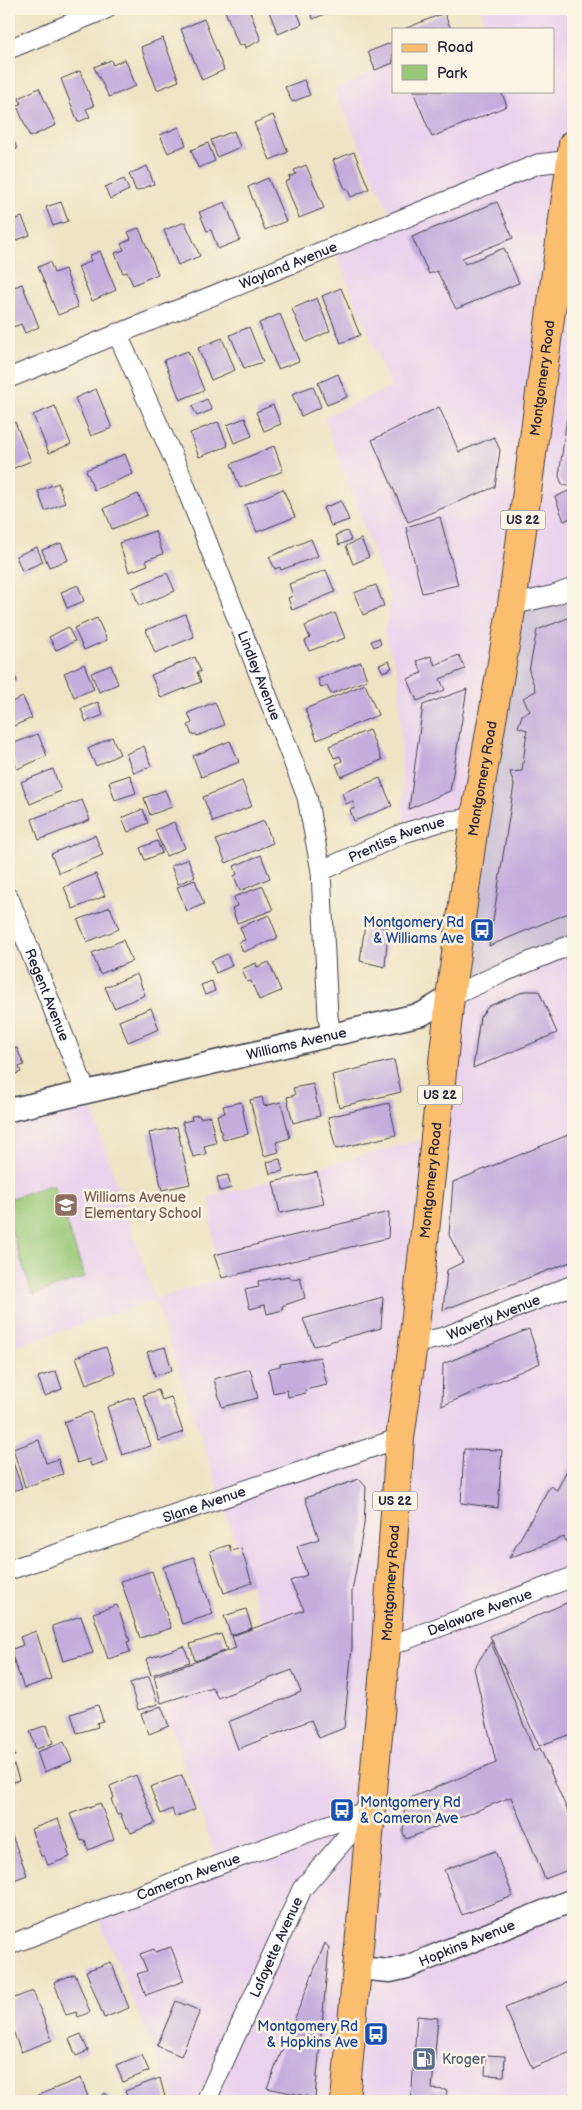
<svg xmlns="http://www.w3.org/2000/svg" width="582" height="2110" viewBox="0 0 582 2110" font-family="'Balsamiq Sans',sans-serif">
	<rect width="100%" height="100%" fill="#fcf5e5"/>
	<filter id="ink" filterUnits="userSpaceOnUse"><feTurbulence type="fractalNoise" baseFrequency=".02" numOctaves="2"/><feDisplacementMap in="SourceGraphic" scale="10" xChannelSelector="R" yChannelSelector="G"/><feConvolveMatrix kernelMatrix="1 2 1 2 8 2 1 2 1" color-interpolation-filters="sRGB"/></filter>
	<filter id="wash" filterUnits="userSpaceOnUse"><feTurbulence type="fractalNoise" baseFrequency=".0096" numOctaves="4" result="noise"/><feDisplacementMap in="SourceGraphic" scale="20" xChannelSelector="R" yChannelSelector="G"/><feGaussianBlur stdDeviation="1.12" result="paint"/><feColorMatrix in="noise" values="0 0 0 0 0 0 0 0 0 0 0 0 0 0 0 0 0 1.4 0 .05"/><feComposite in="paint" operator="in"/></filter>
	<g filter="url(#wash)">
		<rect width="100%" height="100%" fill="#eee3c3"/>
		<path fill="#e9d2ed" d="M480,9H573V588L475,818L404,833L399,675L384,632L391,601L324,417L391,387L333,247L394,223L334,89L393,63V91H553V29H472L486,23Z
			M573,944V2101H175L95,1911L218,1864L154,1676L236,1648L263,1625L155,1300L9,1348V1110L86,1092L155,1299L222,1278L214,1255L210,1197L435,1136L450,997Z"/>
		<path fill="#c9bfd7" d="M573,588V944L450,997L512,605Z"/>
		<path fill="#98c877" stroke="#5d7559" d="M53,1184L85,1277L33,1295L9,1224V1199Z"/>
		<g id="blocks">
			<path fill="#c4addd" d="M230,9H249L261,40L245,48L244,44L239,46L225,11Z
				M268,9H296L302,24L278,34Z
				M309,9H325L327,13L313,19Z
				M444,13L451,29H404Z
				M204,19L224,70L202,80L181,29Z
				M163,38L179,81L157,90L141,47Z
				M393,42V63L375,70L368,52Z
				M125,59L136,86L109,97L94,67L111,60L113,65Z
				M80,71L94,106L86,109L90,117L78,122L61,79Z
				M304,80L310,95L292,102L285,87Z
				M39,88L56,125L30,137L17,106L21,104L19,98Z
				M413,91H501L507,106L432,137Z
				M273,115L288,152L270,160L254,123Z
				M179,127L186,145L168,153L160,135Z
				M9,129L17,149L9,152Z
				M234,131L240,147L217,157L211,140Z
				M208,143L215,161L198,168L191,150Z
				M354,152L369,189L351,197L347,188L345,189L333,160Z
				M306,165L324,208L299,218L285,182L290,180L289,177L296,174L294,170Z
				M147,166L154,184L136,191L129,174Z
				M268,178L286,221L265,230L248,187Z
				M124,179L129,190L110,199L105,187Z
				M61,202L68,221L53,226L46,207Z
				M225,202L240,240L218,249L211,230L207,231L199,212Z
				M497,202L513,238L462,258L465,264L504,248L519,283L456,309L437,271L429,274L412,237Z
				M22,217L30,235L12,242L9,235V222Z
				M185,222L200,256L178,265L164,230Z
				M139,228L158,274L133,285L127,272L123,273L115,253L124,250L121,244L131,239L128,232Z
				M100,251L116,290L92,301L78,267L91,261L89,256Z
				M50,262L54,273L65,269L78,307L58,315L38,267Z
				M22,284L39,327L25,333L21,324L10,328L9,325V289Z
				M341,288L360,335L341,343L322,296Z
				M317,298L330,331L306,342L292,309Z
				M280,314L299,361L278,369L259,323Z
				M249,327L263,362L244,368L230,335Z
				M222,338L235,370L211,380L198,348Z
				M188,351L204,390L180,400L164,360Z
				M338,374L347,397L327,405L318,383Z
				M572,380L573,484L568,486L562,484L559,476Z
				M313,386L321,407L301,416L292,394Z
				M96,389L112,428L91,436L75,398Z
				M207,399L212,410L197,416L192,406Z
				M273,405L281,424L264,431L256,412Z
				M55,406L71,444L49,453L33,415Z
				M439,407L459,452L494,437L500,450L495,487L408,522L372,440Z
				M245,418L252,436L234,443L227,425Z
				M15,422L31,461L9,470V425Z
				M218,422L228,446L199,457L190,433Z
				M274,446L283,471L240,488L231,464Z
				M125,454L133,474L94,490L86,470Z
				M58,483L65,503L45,511L38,491Z
				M283,489L295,517L257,532L245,505Z
				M573,489V517L564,521L555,497Z
				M138,494L147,515L112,529L104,508Z
				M341,501L349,520L331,526L323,508Z
				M440,517L458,585L422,593L406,527Z
				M155,531L163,554L146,560L148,565L129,572L119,543Z
				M347,531L351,540L339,545L336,535Z
				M311,539L318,556L281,570L280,567L275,569L269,557Z
				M361,539L369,557L353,564L346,546Z
				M61,543L68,560L49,567L42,550Z
				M37,547L43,562L22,571L16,556Z
				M326,570L335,592L292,610L288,598L293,596L289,584Z
				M167,573L175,591L139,606L132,588Z
				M78,585L84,601L67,608L61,592Z
				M376,585L384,606L363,615L354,593Z
				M335,613L345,638L309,651L305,641L310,638L305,626Z
				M185,614L194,637L155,653L146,630Z
				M573,616V911L489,946L514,785L510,772L522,771L527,730L518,727L522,715L530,711L523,698L536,691L529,671L537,630Z
				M97,618L107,640L84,650L74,628Z
				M68,627L75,641L56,650L49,637Z
				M379,638L381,644L374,647L371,641Z
				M459,655L465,669L440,679L445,690L417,701L408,679L422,673L417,661L431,656L435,665Z
				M195,657L201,672H197L201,682L161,698L151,675Z
				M389,661L392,668L383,672L379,665Z
				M361,662L367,680L331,694L327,686L321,688L318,679Z
				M9,663L17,681L9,684Z
				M84,664L94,689L74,697L64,673Z
				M111,665L118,684L99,692L91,673Z
				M365,684L378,715L317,740L305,709Z
				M467,689L450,791L409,809L423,705Z
				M23,697L32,718L9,728V703Z
				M98,702L103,715L86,722L81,709Z
				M215,702L224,725L197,736L196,734L192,735L188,725L192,723L188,713Z
				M369,730L382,760L341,777L336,764L342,761L340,756L334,758L329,746Z
				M38,734L47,756L17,769L9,745Z
				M112,737L120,754L96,766L88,749Z
				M230,741L239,762L201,777L193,756Z
				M144,746L151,766L134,773L126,754Z
				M53,769L61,791L30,804L21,782Z
				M130,775L136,793L115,800L109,782Z
				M380,778L392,806L354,821L350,810L355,808L352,801L346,804L342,793Z
				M242,781L252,806L213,822L203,797Z
				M165,790L172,807L150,815L144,798Z
				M82,800L90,820L39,840L32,819Z
				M143,809L148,823L128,832L122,818Z
				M264,821L273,843L226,863L216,840Z
				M174,822L185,848L166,856L155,830Z
				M95,835L103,855L59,873L51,854Z
				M157,841L162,853L145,860L140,848Z
				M261,855L270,878L240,891L234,876L237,874L234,866Z
				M188,859L195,877L178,884L171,866Z
				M96,874L105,896L73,909L64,887Z
				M195,880L204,904L187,911L177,887Z
				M263,886L273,910L237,923L232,908L237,906L234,897Z
				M110,907L119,929L87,942L78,920Z
				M269,915L278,938L243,952L239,942L245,940L240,927Z
				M365,924L388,928L385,967L360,961Z
				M123,940L132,961L100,974L92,953Z
				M227,954L232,966L216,973L211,961Z
				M269,962L281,991L259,1000L251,981L247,982L242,969L256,963L257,967Z
				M137,974L145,995L114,1008L105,987Z
				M212,981L215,991L205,995L201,985Z
				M525,991H539L557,1033L473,1068L480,1017L489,1006Z
				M151,1008L159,1029L128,1042L119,1021Z
				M11,1043L13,1049L17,1048L24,1065L19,1067L21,1072L9,1077V1044Z
				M394,1060L401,1092L339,1107L332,1075Z
				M313,1084L320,1116L293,1123L287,1097L295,1095L293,1088Z
				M262,1097L264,1106L281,1102L290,1138L276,1142L279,1152L264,1156L250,1100Z
				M241,1102L248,1134L223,1140L217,1115L225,1113L223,1106Z
				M389,1103L396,1135L336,1149L328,1117Z
				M199,1115L200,1118L210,1116L216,1143L204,1146L206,1154L193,1157L182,1122L192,1120L191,1116Z
				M177,1127L190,1184L162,1190L149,1133Z
				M573,1133V1261L443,1310L447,1270L463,1262L449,1235L453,1182Z
				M280,1159L283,1171L270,1174L267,1162Z
				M317,1172L324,1204L280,1213L273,1182Z
				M228,1175L231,1188L220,1191L217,1177Z
				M389,1212L388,1238L222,1278L214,1255Z
				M289,1276L292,1280L300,1277L305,1298L282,1306L283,1310L267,1314L265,1305L250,1309L245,1290L259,1287L258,1281Z
				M383,1297L381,1328L314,1346L303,1319Z
				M529,1329L540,1363L442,1406L443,1364Z
				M106,1347L115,1373L86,1384L76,1357Z
				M165,1347L172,1370L155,1376L147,1352Z
				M320,1357L327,1385L305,1390L306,1393L288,1397L287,1390L273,1393L268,1369L280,1366V1364Z
				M250,1369L258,1398L222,1407L214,1379Z
				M56,1371L62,1389L45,1396L38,1377Z
				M158,1390L162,1400L171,1397L183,1432L159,1441L143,1395Z
				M134,1397L151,1446L122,1455L107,1407Z
				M91,1412L107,1461L91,1466L89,1459L77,1463L64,1422Z
				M39,1440L46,1463L58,1459L63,1474L25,1487L13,1449Z
				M464,1449L502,1450L498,1508L461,1503Z
				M9,1451L22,1488L9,1492Z
				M573,1458V1552L572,1553L564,1537L509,1558L550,1486L557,1490Z
				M359,1479L366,1487L364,1524L352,1592V1647L344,1728L319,1738L311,1720L238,1749L228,1722L301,1692L292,1670L218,1698L212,1687L161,1703L154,1676L236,1648L232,1636L304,1610L290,1581L307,1575L297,1546L319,1539L305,1498Z
				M229,1545L231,1551L241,1548L252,1583L224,1593L210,1551Z
				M194,1557L213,1614L182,1624L163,1567Z
				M152,1571L171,1628L140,1638L121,1581Z
				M573,1600V1733L539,1746L490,1636Z
				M117,1605L130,1641L127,1642L130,1652L108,1659L93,1613Z
				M246,1609L252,1628L231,1635L224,1616Z
				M81,1616L93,1653L63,1661L52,1626Z
				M36,1631L51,1679L24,1688L10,1650L23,1645L20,1637Z
				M221,1634L227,1650L195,1661L190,1644Z
				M491,1642L534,1751L540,1748L573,1823V1868L545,1879L511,1797L406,1839L403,1833L405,1800L496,1763L474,1668Z
				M184,1646L190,1662L151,1675L146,1659Z
				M149,1676L158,1704L138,1710L130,1683Z
				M98,1705L103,1721L97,1723L98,1727L77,1733L71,1714Z
				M161,1706L169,1726L149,1734L141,1714Z
				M47,1725L53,1743L36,1749L30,1731Z
				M9,1738L15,1756L9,1758Z
				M64,1742L72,1761L44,1772L37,1752Z
				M9,1759L11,1766L14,1765L19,1780L9,1784Z
				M136,1775L155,1823L131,1833L128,1827L126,1828L120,1813L117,1815L111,1799L114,1798L110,1786Z
				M182,1775L195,1809L175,1817L172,1809L161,1814L150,1787Z
				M100,1803L114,1839L88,1850L85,1840L81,1841L70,1814Z
				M58,1819L69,1849L67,1850L70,1857L48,1865L44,1856H41L31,1829Z
				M11,1833L27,1875L9,1882V1834Z
				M495,1851L513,1896L462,1915L444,1870Z
				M325,1943L329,1948L315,2098L267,2088Z
				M171,1947L184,1981L146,1995L137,1974L147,1971L140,1954L154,1949L155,1952Z
				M111,1962L129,2008L104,2018L86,1971Z
				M75,1974L90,2012L78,2017L76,2012L66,2015L54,1982Z
				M573,1980V2051L532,2068L505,2008Z
				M33,1991L52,2040L21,2052L9,2020V2000Z
				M176,2001L200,2011L181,2056L157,2046Z
				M417,2016L438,2018L432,2089L447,2090L446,2099L431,2098V2101H411Z
				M81,2034L88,2051L76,2056L69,2039Z
				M142,2055L149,2071L123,2082L116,2065Z
				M486,2055L505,2056L504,2076L485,2075Z
				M81,2078L88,2097L77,2101H38L36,2096Z
				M160,2078L166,2101H129L125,2091Z
				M105,2093L114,2101H96Z"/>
		</g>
	</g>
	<g filter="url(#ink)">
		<use href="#blocks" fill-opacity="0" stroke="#413f4f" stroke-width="1"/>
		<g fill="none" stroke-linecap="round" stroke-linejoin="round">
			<defs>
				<g id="minor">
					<path d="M9,49L106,9"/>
					<path d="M554,287L573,292"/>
					<path id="s1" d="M117,333L181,475L307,797L321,871L328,1016L331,1035"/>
					<path id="s2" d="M9,378L538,164L571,160"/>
					<path d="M512,605L554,595L573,588"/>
					<path id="s3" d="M321,871L404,833L440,822L475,818"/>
					<path id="s4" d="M9,898L86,1092"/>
					<path d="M450,997L502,973L573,944"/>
					<path id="s5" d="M413,1344L444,1337L573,1285"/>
					<path id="s6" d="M9,1570L400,1438"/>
					<path id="s7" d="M386,1647L573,1577"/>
					<path id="s8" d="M9,1945L218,1865L370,1810"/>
					<path id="s9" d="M206,2101L302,1889L369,1811"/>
				</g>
				<g id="tertiary">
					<path id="s10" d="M9,1110L422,1014L450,997"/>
					<path id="s11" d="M357,1968L390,1971L407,1967L573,1900"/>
				</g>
				<g id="primary">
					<path id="s12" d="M345,2101L386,1647L400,1438L413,1344L450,997L475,818L512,605L573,144"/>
				</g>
			</defs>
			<use href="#minor" stroke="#413f4f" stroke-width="21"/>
			<use href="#tertiary" stroke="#413f4f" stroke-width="25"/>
			<use href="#primary" stroke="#413f4f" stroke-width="30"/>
			<use href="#minor" stroke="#fff" stroke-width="19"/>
			<use href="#tertiary" stroke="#fff" stroke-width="22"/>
			<use href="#primary" stroke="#fbbd6e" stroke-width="28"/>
		</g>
	</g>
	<defs>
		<symbol id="bus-square" viewBox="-11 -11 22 22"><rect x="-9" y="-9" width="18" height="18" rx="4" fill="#1a4fb4" stroke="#fcf5e5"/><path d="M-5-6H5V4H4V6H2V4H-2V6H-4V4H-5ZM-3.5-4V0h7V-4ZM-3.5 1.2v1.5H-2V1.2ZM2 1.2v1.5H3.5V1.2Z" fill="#fff"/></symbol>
		<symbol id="school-square" viewBox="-11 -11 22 22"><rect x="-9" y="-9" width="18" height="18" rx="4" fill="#8d6e63" stroke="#fcf5e5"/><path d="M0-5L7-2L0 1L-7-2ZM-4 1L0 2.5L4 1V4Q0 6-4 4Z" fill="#fff"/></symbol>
		<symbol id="fuel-square" viewBox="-11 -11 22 22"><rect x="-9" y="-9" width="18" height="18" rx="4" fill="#5c6f8a" stroke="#fcf5e5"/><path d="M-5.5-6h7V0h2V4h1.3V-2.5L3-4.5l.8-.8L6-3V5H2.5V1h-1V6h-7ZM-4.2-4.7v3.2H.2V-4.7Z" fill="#fff"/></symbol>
	</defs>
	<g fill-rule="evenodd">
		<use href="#bus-square" x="468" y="916" width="28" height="28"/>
		<use href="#school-square" x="52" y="1191" width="28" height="28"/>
		<use href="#bus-square" x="328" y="1796" width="28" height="28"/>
		<use href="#bus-square" x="362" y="2020" width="28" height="28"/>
		<use href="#fuel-square" x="410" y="2045" width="28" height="28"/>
	</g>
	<g text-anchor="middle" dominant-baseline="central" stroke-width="5" stroke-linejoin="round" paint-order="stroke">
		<g fill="#fcf5e5" stroke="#63616e" stroke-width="1">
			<rect x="500.5" y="510.5" width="45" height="19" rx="4"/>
			<rect x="417.5" y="1085.5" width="45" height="19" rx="4"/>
			<rect x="372.5" y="1491.5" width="45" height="19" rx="4"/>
		</g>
		<g font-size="12" font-weight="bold" fill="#22223b">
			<text x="523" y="520">US 22</text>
			<text x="440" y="1095">US 22</text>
			<text x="395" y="1501">US 22</text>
		</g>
		<g font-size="14" fill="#22223b" stroke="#fcf5e5">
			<text stroke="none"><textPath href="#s2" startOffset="301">Wayland Avenue</textPath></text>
			<text stroke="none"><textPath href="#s12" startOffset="1735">Montgomery Road</textPath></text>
			<text stroke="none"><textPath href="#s1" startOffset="371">Lindley Avenue</textPath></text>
			<text stroke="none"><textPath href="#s12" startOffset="1330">Montgomery Road</textPath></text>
			<text stroke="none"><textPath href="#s3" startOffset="82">Prentiss Avenue</textPath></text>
			<text stroke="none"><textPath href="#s4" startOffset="104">Regent Avenue</textPath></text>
			<text stroke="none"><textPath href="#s10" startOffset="295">Williams Avenue</textPath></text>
			<text stroke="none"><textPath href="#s12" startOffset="925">Montgomery Road</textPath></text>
			<text stroke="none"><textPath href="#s5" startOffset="85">Waverly Avenue</textPath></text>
			<text stroke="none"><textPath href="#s6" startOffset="206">Slane Avenue</textPath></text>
			<text stroke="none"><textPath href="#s12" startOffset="520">Montgomery Road</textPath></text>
			<text stroke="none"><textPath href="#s7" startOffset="100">Delaware Avenue</textPath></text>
			<text stroke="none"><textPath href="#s8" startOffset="192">Cameron Avenue</textPath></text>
			<text stroke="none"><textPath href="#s11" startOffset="115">Hopkins Avenue</textPath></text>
			<text stroke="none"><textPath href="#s9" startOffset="169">Lafayette Avenue</textPath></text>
		</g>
		<g font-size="14" fill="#164399" stroke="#fcf5e5" text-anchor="end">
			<text x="464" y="922">Montgomery Rd<tspan x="464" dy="16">&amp; Williams Ave</tspan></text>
			<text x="360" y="1802" text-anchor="start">Montgomery Rd<tspan x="360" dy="16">&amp; Cameron Ave</tspan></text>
			<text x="358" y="2026">Montgomery Rd<tspan x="358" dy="16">&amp; Hopkins Ave</tspan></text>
		</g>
		<g font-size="14" fill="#785e54" stroke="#fcf5e5" text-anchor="start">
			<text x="84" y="1197">Williams Avenue<tspan x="84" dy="16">Elementary School</tspan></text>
		</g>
		<g font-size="14" fill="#4e5e75" stroke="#fcf5e5" text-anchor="start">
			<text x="442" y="2059">Kroger</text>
		</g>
	</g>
	<rect width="582" height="2110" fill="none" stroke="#fcf5e5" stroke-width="30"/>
	<rect x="392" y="28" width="162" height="65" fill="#fcf5e5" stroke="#a5a1a1"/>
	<rect x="402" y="44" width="25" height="8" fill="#fbbd6e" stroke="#a5a1a1"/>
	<text x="437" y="52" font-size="15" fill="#22223b">Road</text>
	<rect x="402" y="65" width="25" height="15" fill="#98c877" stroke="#a5a1a1"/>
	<text x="437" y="78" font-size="15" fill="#22223b">Park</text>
</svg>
